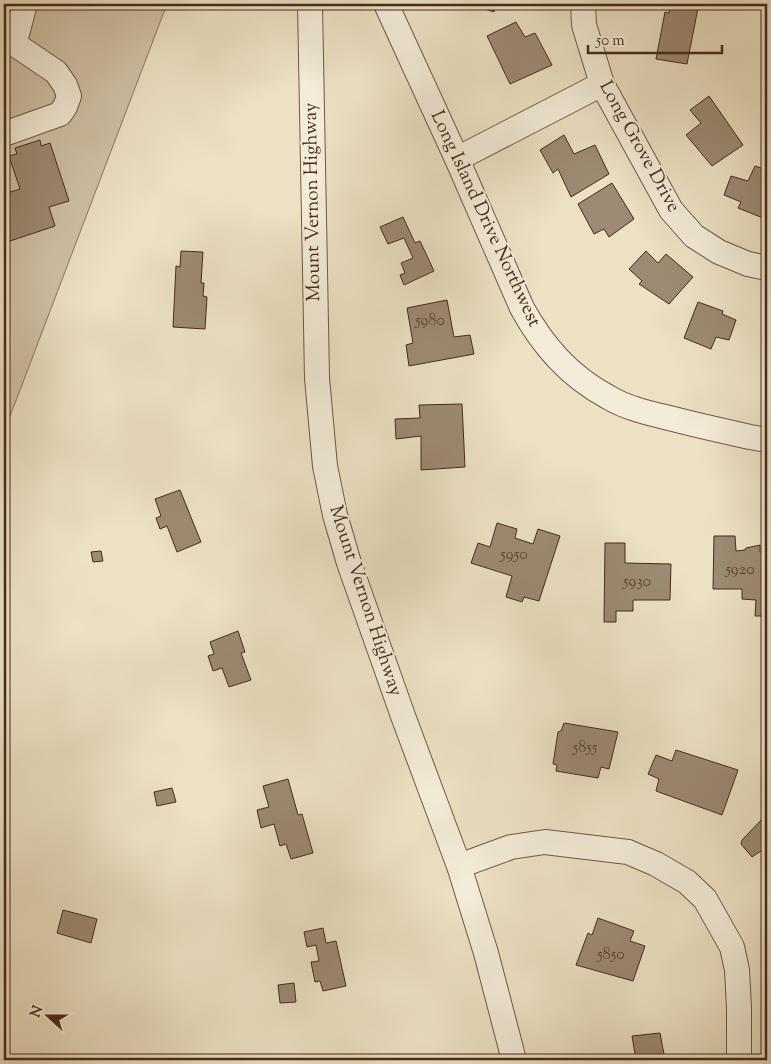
<svg xmlns="http://www.w3.org/2000/svg" width="771" height="1064" viewBox="0 0 771 1064" font-family="'Sorts Mill Goudy',serif">
	<rect width="100%" height="100%" fill="#ece1c3"/>
	<filter id="stains"><feTurbulence type="fractalNoise" baseFrequency=".004" numOctaves="4"/><feColorMatrix values="0 0 0 0 .2 0 0 0 0 .09 0 0 0 0 .02 0 0 0 .5 -.17"/></filter>
	<radialGradient id="worn" r=".72"><stop offset=".6" stop-color="#630" stop-opacity="0"/><stop offset="1" stop-color="#630" stop-opacity=".3"/></radialGradient>
	<path fill="#d0c2a6" stroke="#8b7660" d="M4,4H167L4,432Z"/>
	<path fill="#9c8a72" stroke="#462b1a" d="M470,4H496L494,12Z
		M670,4L698,8L687,64L656,59L665,12L669,13Z
		M516,22L525,37L535,33L552,65L510,84L487,36Z
		M709,96L743,145L712,166L686,135L701,123L690,110Z
		M564,135L574,154L595,145L609,174L571,197L558,169L553,173L540,150Z
		M40,140L41,146L50,143L69,201L49,207L55,226L4,243V194L20,189L9,156L17,154L15,148Z
		M755,166L767,170V207L763,218L738,208L741,202L724,195L731,176L748,181Z
		M612,183L634,219L609,237L604,229L594,234L578,204Z
		M403,217L415,243L420,241L434,271L404,285L400,275L405,273L401,263L413,258L404,238L388,244L380,227Z
		M181,251L203,252L201,283H204L203,296L207,297L205,329L173,327L176,266L180,267Z
		M646,251L658,263L666,254L693,277L669,304L639,284L642,281L629,269Z
		M447,300L454,337L470,335L474,354L409,366L406,345L413,343L407,308Z
		M698,302L723,311L722,314L736,320L729,340L716,337L711,349L684,338Z
		M462,404L465,467L421,470V436L396,439L395,419L420,418L419,405Z
		M180,490L201,542L177,552L167,526L160,529L156,518L161,516L155,499Z
		M497,523L517,529L515,538L533,544L538,529L560,536L539,601L524,597L522,602L506,597L512,576L471,563L478,543L490,547Z
		M714,536H735L736,551L745,550L746,548L760,545V552L767,551V616H755L756,600L742,599V589H713Z
		M605,543H625V563L671,564L670,600H633V611H616V622H604Z
		M101,551L103,561L93,562L91,552Z
		M238,631L245,652L241,653L251,680L229,687L222,668L213,671L208,656L214,654L210,642Z
		M564,723L618,732L609,769L601,767L598,778L556,771L557,765L553,764L558,732L561,731Z
		M676,750L738,770L722,815L656,791L659,779L648,774L656,755L672,761Z
		M288,779L298,815L302,814L313,853L291,859L286,844L280,846L274,824L261,828L257,810L269,807L263,786Z
		M172,788L176,802L157,806L154,792Z
		M767,814V847L752,857L741,844L742,840Z
		M63,910L97,919L91,943L57,933Z
		M598,918L634,931L630,941L645,946L633,981L576,965L588,933L592,935Z
		M323,928L326,943L336,941L346,986L323,991L320,981L315,982L311,962L319,961L316,945L307,947L304,932Z
		M294,983L296,1002L280,1003L278,985Z
		M660,1033L665,1060H636L632,1036Z"/>
	<g fill="none" stroke-linecap="round" stroke-linejoin="round">
		<defs>
			<path id="minor" d="M310,4L317,378L325,466L335,515L349,563L403,716L459,866L486,953L514,1060
				M386,4L457,159L522,308C543,346 569,376 608,397C626,408 648,413 669,418C696,425 723,431 750,437L767,440
				M583,4L584,25L602,84L671,210L694,236L719,252L748,264L767,268
				M4,45L10,41L17,34L25,4
				M4,134L60,114L65,107L69,96L65,85L56,72L10,41
				M457,159L602,84
				M459,866L511,847L545,842L628,852L656,864L687,882L705,899L732,947L737,970L739,1008V1060"/>
		</defs>
		<use href="#minor" stroke="#705844" stroke-width="26"/>
		<use href="#minor" stroke="#f3ecd8" stroke-width="24"/>
	</g>
	<g text-anchor="middle" dominant-baseline="central" stroke-width="4" stroke-linejoin="round" paint-order="stroke">
		<g font-size="16" fill="#5c4330">
			<text x="430" y="321">5980</text>
			<text x="514" y="555">5950</text>
			<text x="740" y="570">5920</text>
			<text x="637" y="582">5930</text>
			<text x="585" y="748">5855</text>
			<text x="611" y="955">5850</text>
		</g>
		<g font-size="19" fill="#462b1a" stroke="#f3ecd8">
			<text transform="translate(639 147) rotate(61)">Long Grove Drive</text>
			<text transform="translate(313 202) rotate(-91)">Mount Vernon Highway</text>
			<text transform="translate(485 219) rotate(65)">Long Island Drive Northwest</text>
			<text transform="translate(365 601) rotate(72)">Mount Vernon Highway</text>
		</g>
	</g>
	<rect width="771" height="1064" fill="none" stroke="#ece1c3" stroke-width="20"/>
	<rect x="5" y="5" width="761" height="1054" fill="none" stroke="#462b1a" stroke-width="2.5"/>
	<rect x="10" y="10" width="751" height="1044" fill="none" stroke="#462b1a"/>
	<g transform="translate(48 1016) rotate(291)" stroke="#f3ecd8" stroke-width="4" paint-order="stroke">
	<path d="M0-4L9 19L0 12L-9 19Z" fill="#462b1a"/>
	<text y="-8" font-size="14" font-weight="bold" text-anchor="middle" fill="#462b1a">N</text>
	</g>
	<path d="M588 45v8h134v-8" fill="none" stroke="#462b1a" stroke-width="2.5"/>
	<text x="596" y="45" font-size="15" fill="#462b1a" stroke="#f3ecd8" stroke-width="4" paint-order="stroke">50 m</text>
	<rect width="100%" height="100%" filter="url(#stains)"/>
	<rect width="100%" height="100%" fill="url(#worn)"/>
</svg>
